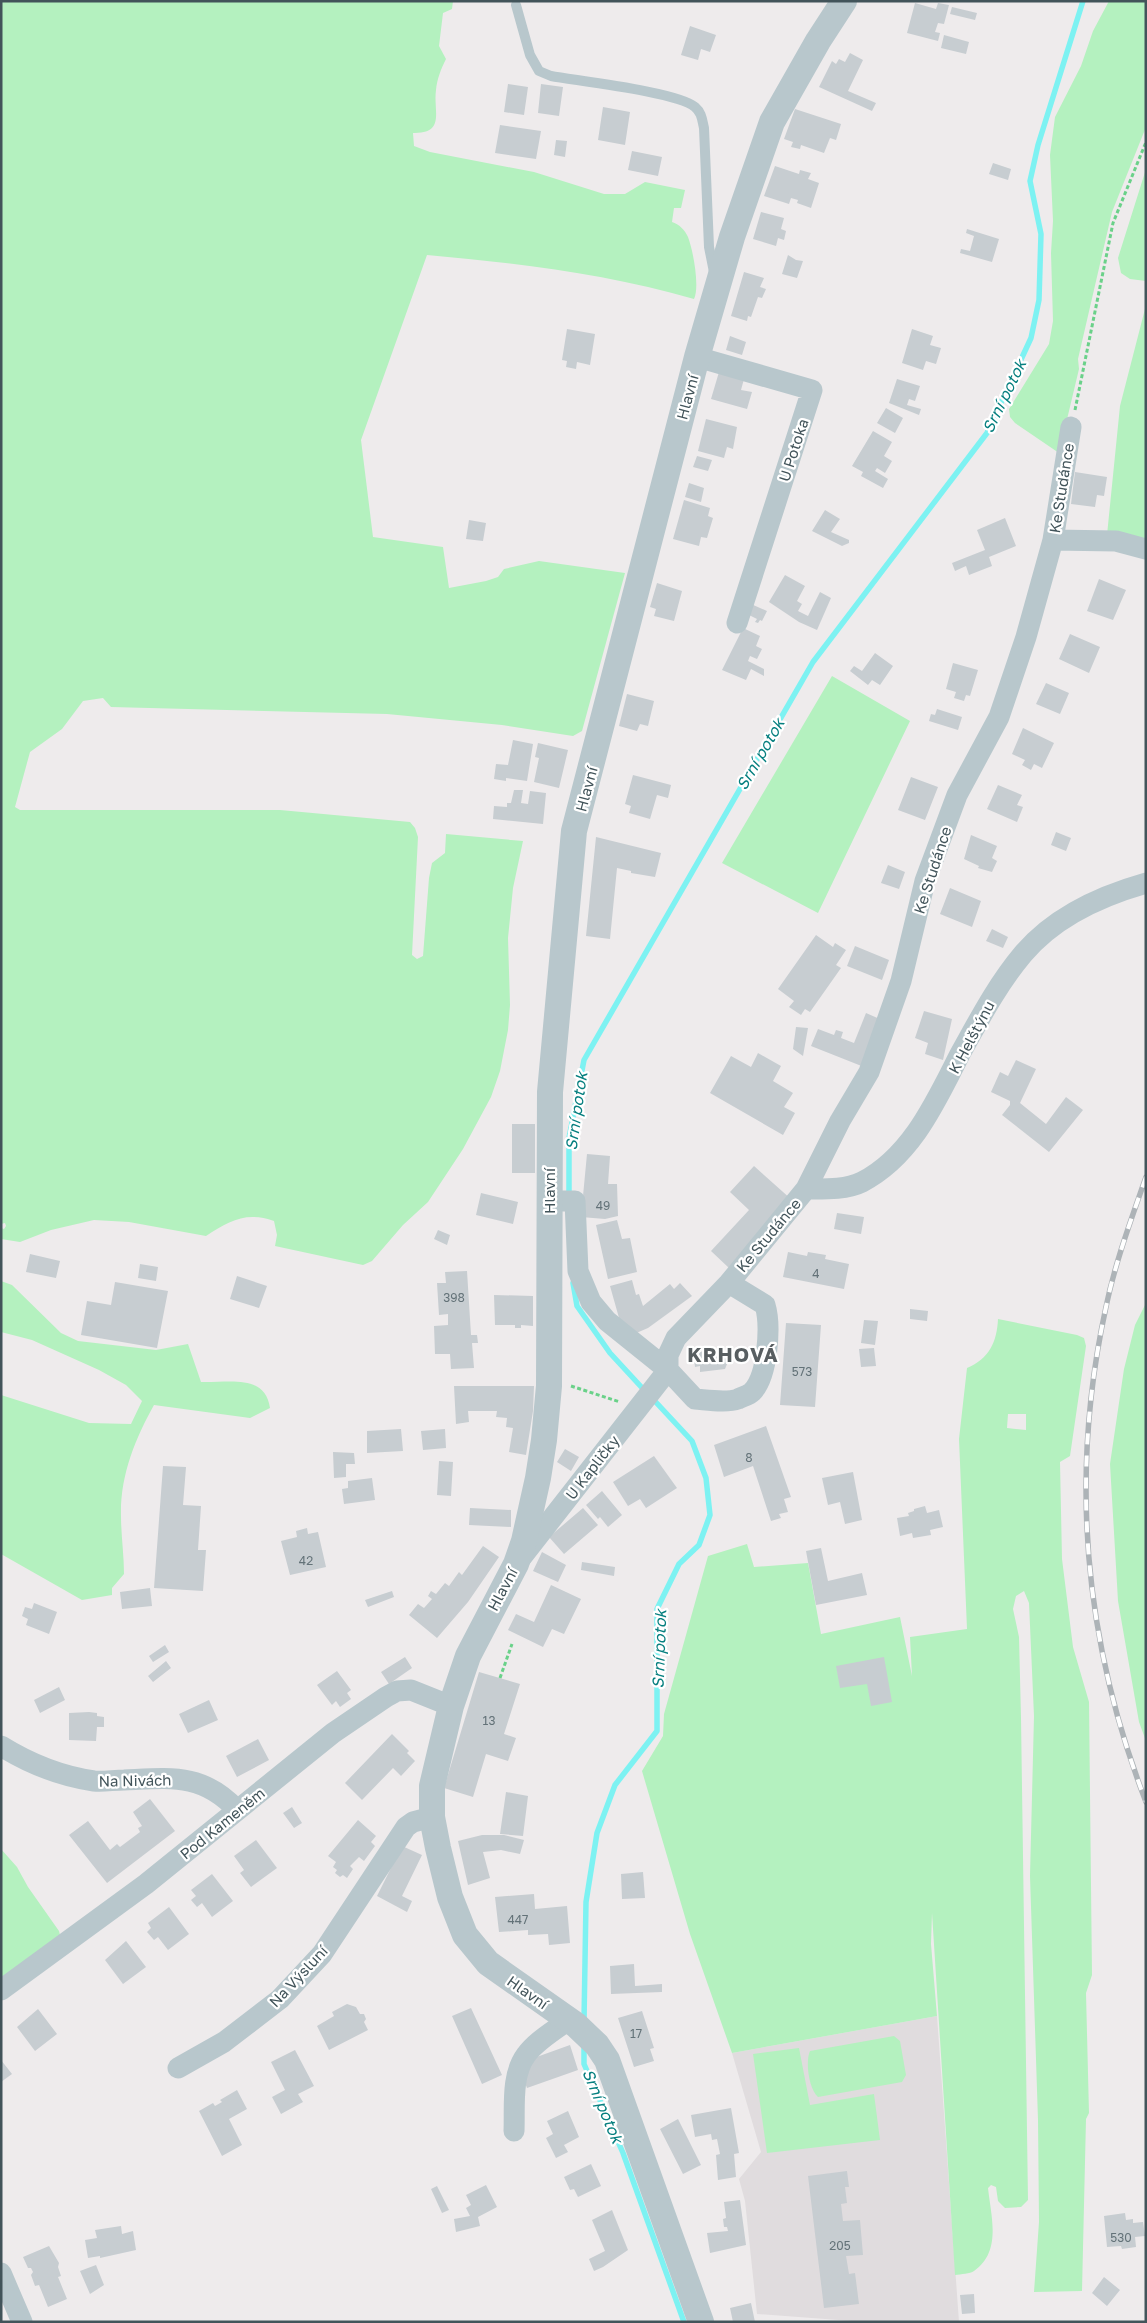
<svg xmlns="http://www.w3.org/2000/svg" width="1147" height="2323" viewBox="0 0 1147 2323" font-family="'Golos Text',sans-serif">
	<rect width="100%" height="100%" fill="#eeebec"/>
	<path fill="#e0dcde" d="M937,2016L959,2322H865L757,2314L745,2201L739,2179L761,2152L732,2053Z"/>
	<path fill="#b4f1bf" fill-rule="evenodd" d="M1,1H453L452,9L443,13L439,46L446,59C441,69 437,79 436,90C433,111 446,134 413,133L414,146L430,152L534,172L604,194H625L645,182L685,190L681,208H674L672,222C679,224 685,230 688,237C693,250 700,287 694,299C607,274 517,263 427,255L361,440L373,537L443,547L449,588L486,581L498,577L504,569L539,561L625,573L582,731L573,736L502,725L387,714L111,707L103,698L83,701L62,729L30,752L15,807L20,810H280L410,822L415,828L418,837L412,955L417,959L423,956L429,878L432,863L445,853L446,834L523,841L513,888L508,938L510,1005L508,1030L500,1071L491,1097L463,1149L428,1202L403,1225L372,1261L363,1265L275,1246L277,1235L274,1221C246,1211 229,1221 206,1236L129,1222L94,1220L51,1230L20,1242L1,1239V1228L4,1229L6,1226L5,1223L1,1224Z
		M1109,1H1146V127L1112,212L1078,359L1079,369L1059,453L1015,423L1010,417L1009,409L1049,344L1053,321L1051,253L1053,221L1050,155L1055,117L1081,66L1093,31Z
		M1146,169V281L1130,279L1121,273L1118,258Z
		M1146,305V540L1107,535L1120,406Z
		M832,676L910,721L818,913L722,863Z
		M1,1281L12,1285L61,1333L78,1341L156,1350L188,1344L201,1382C228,1383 265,1373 270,1408L250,1418L154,1405C135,1439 120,1476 121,1516C121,1535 124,1555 124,1574L112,1588V1595L82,1600L1,1554V1395L89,1423L131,1424L142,1401L126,1385L99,1370L32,1340L1,1332Z
		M1146,1303V1741L1139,1722L1118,1601L1110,1464L1124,1369L1135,1325Z
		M998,1319L1077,1335L1084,1338L1086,1346L1070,1456L1060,1462L1062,1559L1073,1647L1089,1702L1092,1975L1086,1993L1089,2113L1086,2119L1082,2291L1034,2292L1039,2222L1038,2120L1030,1876L1034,1716L1029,1603L1024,1591L1016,1596L1013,1609L1019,1637L1021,1718L1028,2200L1021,2207L1005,2208L998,2201L996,2187L991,2185L988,2188C991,2216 1002,2252 974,2271C970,2274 961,2274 955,2275L932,1913L931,1944L937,2016L732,2053L690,1934L642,1771L663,1736L664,1714L708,1556L747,1544L754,1567L808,1563L821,1634L900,1617L912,1676L910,1637L967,1629L959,1439L967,1368C989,1359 997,1342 998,1319ZM1008,1414H1026V1430L1007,1428Z
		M1,1849L17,1867L28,1887L59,1931L60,1935L1,1982Z
		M894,2036L900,2041L906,2075L902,2082L818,2097C809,2089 805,2062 810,2051Z
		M799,2048L810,2105L874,2094L880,2140L767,2153L753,2054Z"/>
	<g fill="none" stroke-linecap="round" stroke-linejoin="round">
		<path stroke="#7df2f2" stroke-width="5.5" d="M569,1196V1138L584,1060L813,662L987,433L1031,338L1039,300L1041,234L1030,181L1038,145L1083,1
			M573,1283L577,1306L610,1353L645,1391
			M584,2021L586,1902L597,1833L615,1785L657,1731V1609L679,1564L699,1545L710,1515L706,1478L692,1441L652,1398
			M584,2045V2064L623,2153L684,2322"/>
	</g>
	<path fill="#c7cdd1" d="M915,3L936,9L938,3L949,5L944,24L938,23L935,32L940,33L938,41L907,33Z
		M952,7L977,13L975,20L950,14Z
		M690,26L716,35L710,52L701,49L698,60L681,55Z
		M944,35L969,42L966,54L941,48Z
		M850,53L863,60L848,91L876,103L872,111L819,87L832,61L836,64L839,59L845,62Z
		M508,84L528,87L524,115L504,112Z
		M541,84L563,87L559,116L538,113Z
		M603,107L630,112L625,145L598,140Z
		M795,109L841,124L836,140L830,138L824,153L801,145L800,149L791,147L793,142L784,139Z
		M500,125L541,131L536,159L495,153Z
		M556,140L567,141L565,157L554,155Z
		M632,151L662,157L658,176L628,170Z
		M993,163L1011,169L1008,180L989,174Z
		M775,166L799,174L800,170L811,173L808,179L819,183L811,208L797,203L798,200L791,198L789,204L764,196Z
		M761,212L784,218L781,229L786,231L784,240L778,238L776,246L753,239Z
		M967,229L999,239L992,262L960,253L961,249L970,251L974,236L966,233Z
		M788,255L796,260L803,261L797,278L782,274Z
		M744,272L764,278L760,287L766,289L762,298L758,297L751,317L748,316L747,321L731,316Z
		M567,329L595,334L590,365L577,362L576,369L566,367L567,361L562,360Z
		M912,329L933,336L930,345L941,348L936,364L926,361L923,370L902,363Z
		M730,336L746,342L742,355L726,350Z
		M719,372L744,379L741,390L752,392L747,409L711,399Z
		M897,379L920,386L915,401L909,399L907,405L921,409L919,415L889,403Z
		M886,408L903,418L895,433L877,423Z
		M706,419L737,427L733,449L727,447L724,458L698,451Z
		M873,431L892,442L884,456L892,461L885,473L877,468L875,471L888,479L883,488L861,476L863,472L852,466Z
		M697,456L712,460L708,471L693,467Z
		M1075,472L1107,477L1104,496L1097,495L1095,507L1071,504Z
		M689,483L704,488L701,502L685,497Z
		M684,500L710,508L708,516L713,518L707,538L701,537L699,546L673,539Z
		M825,510L840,519L831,532L849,540V543L842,546L812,531Z
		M1005,518L1016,546L989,557L992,566L969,575L966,566L955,571L952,563L985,550L977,530Z
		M469,520L486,523L483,541L466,539Z
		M785,575L805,586L797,601L802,604L798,611L808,616L820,592L831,598L817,630L799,622L769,602Z
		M1099,579L1126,590L1113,620L1087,611Z
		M657,583L682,591L674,621L654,616L656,609L650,607Z
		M751,604L767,611L762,621L760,620L758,623L755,622L757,619L747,614Z
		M743,628L760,636L756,646L762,649L757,659L750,656L748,661L764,669V676L751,669L746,680L722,670Z
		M1070,634L1100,647L1089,673L1059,659Z
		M875,653L893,666L880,685L872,680L868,685L850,671L854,666L862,671Z
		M953,663L978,670L970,696L966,695L964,701L954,698L956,692L946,689Z
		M1046,683L1069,693L1060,714L1036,704Z
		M627,694L654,701L648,726L640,724L637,731L619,726Z
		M937,709L962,717L958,730L929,721L931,714L935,715Z
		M1023,728L1054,743L1042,768L1034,764L1031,770L1022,765L1025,760L1012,754Z
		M513,740L533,744L527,781L506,778V781L494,779L496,764L508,765Z
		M538,743L568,750L559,788L534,782L539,758L535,757Z
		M633,775L671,785L668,798L657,795L650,819L629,813L631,806L625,804Z
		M911,777L938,787L925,820L898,810Z
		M998,785L1022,795L1017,805L1023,807L1017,822L987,809Z
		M514,790H523L521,803L528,804L530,791L546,793L543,824L493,819L494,806L507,807V803H511Z
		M1056,832L1071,838L1066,851L1051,845Z
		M971,835L997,846L992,858L997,861L992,872L978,868L979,866L964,859Z
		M596,837L661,853L655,877L631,873V871L617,868L610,939L586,936Z
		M888,865L905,872L899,889L881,883Z
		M950,888L981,901L972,927L940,914Z
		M992,929L1008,937L1003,948L986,941Z
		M816,935L833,947L835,943L846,950L836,965L841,968L810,1012L805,1009L801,1015L789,1007L794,1001L778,989Z
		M855,946L889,960L882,980L847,966Z
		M924,1011L952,1019L943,1060L925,1054L928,1043L915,1038Z
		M866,1013L882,1020L864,1067L811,1046L818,1029L834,1035L836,1030L843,1032L841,1038L854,1043Z
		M796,1027L808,1028L803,1056L793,1049Z
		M758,1053L781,1066L773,1081L793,1093L784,1107L795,1113L783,1135L710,1093L731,1056L751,1067Z
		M1016,1060L1036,1069L1020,1103L1046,1124L1066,1097L1083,1110L1049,1152L1002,1115L1010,1105V1101L991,1092L1000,1072L1008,1076Z
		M512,1124H535V1173H512Z
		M587,1154L610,1156L608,1184H617L618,1216L605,1219L581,1217Z
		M754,1166L792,1200L729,1268L711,1251L749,1210L730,1192Z
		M481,1193L518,1202L513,1224L476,1215Z
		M837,1213L864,1217L861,1234L834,1229Z
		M617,1220L622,1239L630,1238L637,1272L608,1279L596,1225Z
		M438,1230L450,1235L447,1245L434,1239Z
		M788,1252L807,1256L808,1252L826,1255L825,1259L849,1264L844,1289L783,1277Z
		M30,1254L60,1261L56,1278L26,1272Z
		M140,1264L158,1267L156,1281L138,1278Z
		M467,1271L471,1335H477L478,1343H472L474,1368L451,1369L450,1354H435L434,1326L448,1325V1314L439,1315L437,1283H446L445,1272Z
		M237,1276L267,1286L259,1308L230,1299Z
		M632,1280L636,1295L639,1294L643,1306L670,1284L674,1289L680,1283L692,1296L648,1328L634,1334L621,1325L610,1286Z
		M115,1282L168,1291L157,1348L81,1335L87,1301L111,1305Z
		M494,1295L533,1296V1326L521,1325V1328H515V1325H495Z
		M910,1309L928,1311L927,1321L910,1319Z
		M864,1320L878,1321L875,1345L861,1343Z
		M786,1323L821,1325L815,1407L780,1405Z
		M874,1348L876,1366L861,1367L859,1349Z
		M724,1350L727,1364L725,1369L700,1372V1366L695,1367L694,1358H699L698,1352Z
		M454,1386H534L533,1411L526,1455L509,1452L513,1428L506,1427L507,1418L496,1417L497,1411H468L469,1422L456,1424Z
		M766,1426L791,1497L784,1499L788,1512L779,1514L781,1518L771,1521L753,1466L724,1477L714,1445Z
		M401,1429L403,1451L367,1453V1431Z
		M445,1429L446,1448L423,1450L421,1431Z
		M565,1449L579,1457L571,1471L557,1462Z
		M333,1452L354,1453L355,1464H346V1477L334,1478Z
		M654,1456L677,1488L646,1508L640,1499L628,1506L613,1482Z
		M439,1461L453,1462L451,1496L437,1495Z
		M163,1466L186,1467L183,1505L201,1506L198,1550H206L203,1591L154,1588Z
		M853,1472L862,1520L845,1524L840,1502L828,1505L822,1478Z
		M372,1478L375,1500L344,1504L342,1489L348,1488V1481Z
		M602,1491L622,1515L608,1527L600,1517L598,1519L586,1505Z
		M925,1506L927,1513L939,1510L943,1527L930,1530L931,1535L913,1538L912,1533L900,1536L897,1518L909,1516L908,1513L914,1511V1509Z
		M470,1508L511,1510V1527L469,1525Z
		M583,1508L598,1525L564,1554L549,1537Z
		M307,1528L308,1534L318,1532L326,1567L290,1575L281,1541L297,1537L296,1531Z
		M483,1546L499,1557L468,1602L437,1638L409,1615L418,1604L424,1608L432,1599L428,1596L431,1591L436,1594L445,1583L449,1586L459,1572L462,1575Z
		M821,1548L828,1581L862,1573L867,1595L816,1605L806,1551Z
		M542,1552L566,1565L558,1582L533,1571Z
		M582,1562L615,1567L614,1576L581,1570Z
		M551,1585L581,1599L564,1634L552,1629L543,1647L508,1630L516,1614L534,1622Z
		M150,1588L152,1606L122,1609L120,1592Z
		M392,1591L394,1597L368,1607L365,1600Z
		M34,1603L57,1612L49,1634L26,1625L28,1619L22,1616L25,1607L32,1609Z
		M165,1645L169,1652L153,1662L149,1656Z
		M405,1657L412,1668L389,1684L381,1672Z
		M884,1657L892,1702L871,1706L867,1684L840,1688L836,1666Z
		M166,1661L171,1668L153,1682L148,1676Z
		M337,1671L351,1690L347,1693L351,1699L340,1707L336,1701L332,1705L317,1685Z
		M479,1672L520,1684L504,1734L516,1738L508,1761L486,1754L473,1797L444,1788Z
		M59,1687L65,1700L40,1713L34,1700Z
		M209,1700L218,1720L188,1733L179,1714Z
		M89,1712L97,1713V1716L104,1717V1727H97L96,1741L69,1740V1713Z
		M392,1734L409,1751L407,1753L415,1761L401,1776L393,1768L362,1800L345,1783Z
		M258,1739L269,1760L237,1777L226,1756Z
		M506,1792L528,1796L523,1836L500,1834Z
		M150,1799L175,1831L107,1883L69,1835L88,1821L110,1850L117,1844L120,1847L140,1832L138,1828L142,1826L133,1812Z
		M292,1807L302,1823L294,1828L283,1813Z
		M358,1820L376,1836L371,1842L375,1846L364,1861L359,1857L350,1866L353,1869L347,1878L343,1875L340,1877L335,1873L337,1870L333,1867L336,1862L328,1856Z
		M482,1835H504L524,1840L520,1854L501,1850L483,1852L490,1878L468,1885L458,1841Z
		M256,1840L277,1868L251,1887L240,1873L244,1870L234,1856Z
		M402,1846L422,1855L402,1896L412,1901L407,1912L377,1896Z
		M643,1872L645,1898L622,1899L621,1874Z
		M212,1874L233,1901L212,1917L202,1903L197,1907L191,1900L196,1896L191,1890Z
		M534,1894L535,1909L567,1906L570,1943L549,1945L548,1934L528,1935V1930L499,1932L495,1897Z
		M169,1907L189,1934L168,1950L158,1937L154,1940L147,1932L151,1928L148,1923Z
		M126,1941L146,1967L123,1984L105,1960Z
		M634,1964L635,1986L662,1984V1992L611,1994L610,1966Z
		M347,2004L356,2007L360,2014H364L366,2019L364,2022L368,2030L329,2050L317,2026L334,2016L332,2012Z
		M471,2008L502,2075L482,2084L452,2016Z
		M38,2009L57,2034L35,2051L17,2027Z
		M642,2011L654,2048L650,2049L654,2061L634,2067L618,2018Z
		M570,2045L578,2070L527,2088L522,2075L531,2059Z
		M295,2050L314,2086L298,2094L303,2102L281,2114L272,2097L285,2090L271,2062Z
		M1,2060L12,2074L1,2082Z
		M237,2090L247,2109L229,2119L242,2145L222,2156L199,2111L213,2103L215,2106L222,2102L220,2100Z
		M731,2108L739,2153L734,2154L736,2177L718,2180L716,2155L720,2154L717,2139L712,2140L711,2134L695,2137L691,2115Z
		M568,2111L579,2137L564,2145L568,2152L556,2158L546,2138L553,2134L547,2121Z
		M678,2119L701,2165L683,2174L660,2129Z
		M591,2164L601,2186L578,2197L574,2189L570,2190L564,2177Z
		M847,2171L849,2187H845L847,2203L841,2204L843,2221L860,2220L863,2255L846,2256L849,2274L855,2273L859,2304L824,2308L808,2176Z
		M486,2185L497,2207L478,2217L480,2226L456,2232L454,2219L470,2216L466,2208L471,2205L466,2195Z
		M437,2186L449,2210L442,2213L431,2189Z
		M740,2200L746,2245L710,2253L707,2233L728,2231L727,2227H724L723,2219L726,2218L724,2202Z
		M612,2210L628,2250L603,2267L594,2271L589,2259L605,2251L592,2220Z
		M1125,2213L1126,2220L1133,2219V2223L1143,2222L1145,2236L1135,2237L1136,2247L1122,2249L1121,2246L1107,2247L1104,2216Z
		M121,2226L122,2234L133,2231L136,2250L100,2258V2256L88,2258L85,2240L97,2238L95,2230Z
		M49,2246L59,2263L58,2267L61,2276L58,2277L67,2299L48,2307L39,2285L35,2286L31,2275L33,2272L31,2268H28L23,2257Z
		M96,2265L104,2285L90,2294L80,2271Z
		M1104,2277L1120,2290L1107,2306L1092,2293Z
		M974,2294L975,2313L962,2314L960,2295Z
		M751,2303L755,2322H733L730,2308Z"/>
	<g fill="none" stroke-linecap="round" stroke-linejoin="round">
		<path stroke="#6ad189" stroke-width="3" stroke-dasharray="4 2.5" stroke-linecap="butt" d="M1075,410L1113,223L1146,142
			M571,1386L620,1402
			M500,1678L512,1644"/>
		<path stroke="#b8c7cc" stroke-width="10" d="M516,5L530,55L539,71L551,76C579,81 678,92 695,107C702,113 702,120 704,128L709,247L714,272"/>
		<path stroke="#b8c7cc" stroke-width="21" d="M697,357L812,390L737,623
			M1053,540L1116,541L1146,549
			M806,1189C824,1189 846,1190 862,1182C912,1156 936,1101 960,1054C979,1020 997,985 1023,954C1054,917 1100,896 1146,883
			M549,1201H575L578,1271L591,1302L607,1321L668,1370L695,1399C708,1400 727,1403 738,1399C742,1397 749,1395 752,1392C768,1376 771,1325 765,1305L729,1283
			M521,1558L668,1370V1355L676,1338L729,1283L806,1189L840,1121L869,1072L901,981L925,881L957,795L999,717L1026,637L1053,540L1071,427
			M1,1746C30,1764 59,1776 94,1781C103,1782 114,1780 124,1780C171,1778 203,1773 237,1810
			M1,1990L146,1884L333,1733L386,1697L397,1691L411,1690L451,1706
			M178,2068L224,2042L280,1999L322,1954L406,1827L413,1822L432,1817
			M514,2131C515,2107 511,2075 526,2055C536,2041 554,2031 568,2020
			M1,2273L22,2322"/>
		<path stroke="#b8c7cc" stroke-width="26" d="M701,2322L607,2060L597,2045L576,2025L488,1963L465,1935L450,1897L438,1848L432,1817V1786L451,1706L468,1656L516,1564L524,1541L538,1478L544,1440L549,1386L550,1092L574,831L697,357L732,237L772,122L818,41L844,1"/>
		<defs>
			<path id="rail" d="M1146,1177C1131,1220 1115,1263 1106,1307C1069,1476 1084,1641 1146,1802"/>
		</defs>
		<use href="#rail" stroke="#adb3b7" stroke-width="5.5"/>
		<use href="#rail" stroke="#fff" stroke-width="4" stroke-dasharray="11" stroke-linecap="butt"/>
	</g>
	<g text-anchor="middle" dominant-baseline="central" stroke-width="4.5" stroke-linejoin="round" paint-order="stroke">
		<g font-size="12" fill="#637278">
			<text x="603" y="1205">49</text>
			<text x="816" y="1273">4</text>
			<text x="454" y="1297">398</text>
			<text x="802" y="1371">573</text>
			<text x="749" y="1457">8</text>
			<text x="306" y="1560">42</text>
			<text x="489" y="1720">13</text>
			<text x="518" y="1919">447</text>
			<text x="636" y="2033">17</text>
			<text x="1121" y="2237">530</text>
			<text x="840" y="2245">205</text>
		</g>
		<g font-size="15" fill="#42545a" stroke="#fff">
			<text transform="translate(687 397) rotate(-75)">Hlavní</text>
			<text transform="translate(793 450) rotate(-72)">U Potoka</text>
			<text transform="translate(1061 488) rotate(-81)">Ke Studánce</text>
			<text transform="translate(586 789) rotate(-75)">Hlavní</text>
			<text transform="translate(932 870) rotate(-72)">Ke Studánce</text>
			<text transform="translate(971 1037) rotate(-62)">K Helštýnu</text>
			<text transform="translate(549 1191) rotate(-90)">Hlavní</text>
			<text transform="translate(768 1235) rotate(-50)">Ke Studánce</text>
			<text transform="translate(592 1467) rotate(-52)">U Kapličky</text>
			<text transform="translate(502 1589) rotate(-62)">Hlavní</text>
			<text transform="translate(135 1780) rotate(-1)">Na Nivách</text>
			<text transform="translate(222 1823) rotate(-39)">Pod Kameněm</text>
			<text transform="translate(298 1976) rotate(-47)">Na Výsluní</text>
			<text transform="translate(528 1992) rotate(35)">Hlavní</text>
		</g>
		<g font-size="16" font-style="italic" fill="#067f7f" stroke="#fff">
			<text transform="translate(1004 396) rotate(-64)">Srní potok</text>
			<text transform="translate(760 754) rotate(-60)">Srní potok</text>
			<text transform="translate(576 1111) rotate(-82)">Srní potok</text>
			<text transform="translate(659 1649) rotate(-88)">Srní potok</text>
			<text transform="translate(603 2106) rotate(67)">Srní potok</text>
		</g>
		<g font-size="20" font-weight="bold" letter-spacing="1" fill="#585e61" stroke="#fff">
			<text x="733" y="1354">KRHOVÁ</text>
		</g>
	</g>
	<rect width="1147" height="2323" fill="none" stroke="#42545a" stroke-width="5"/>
</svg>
